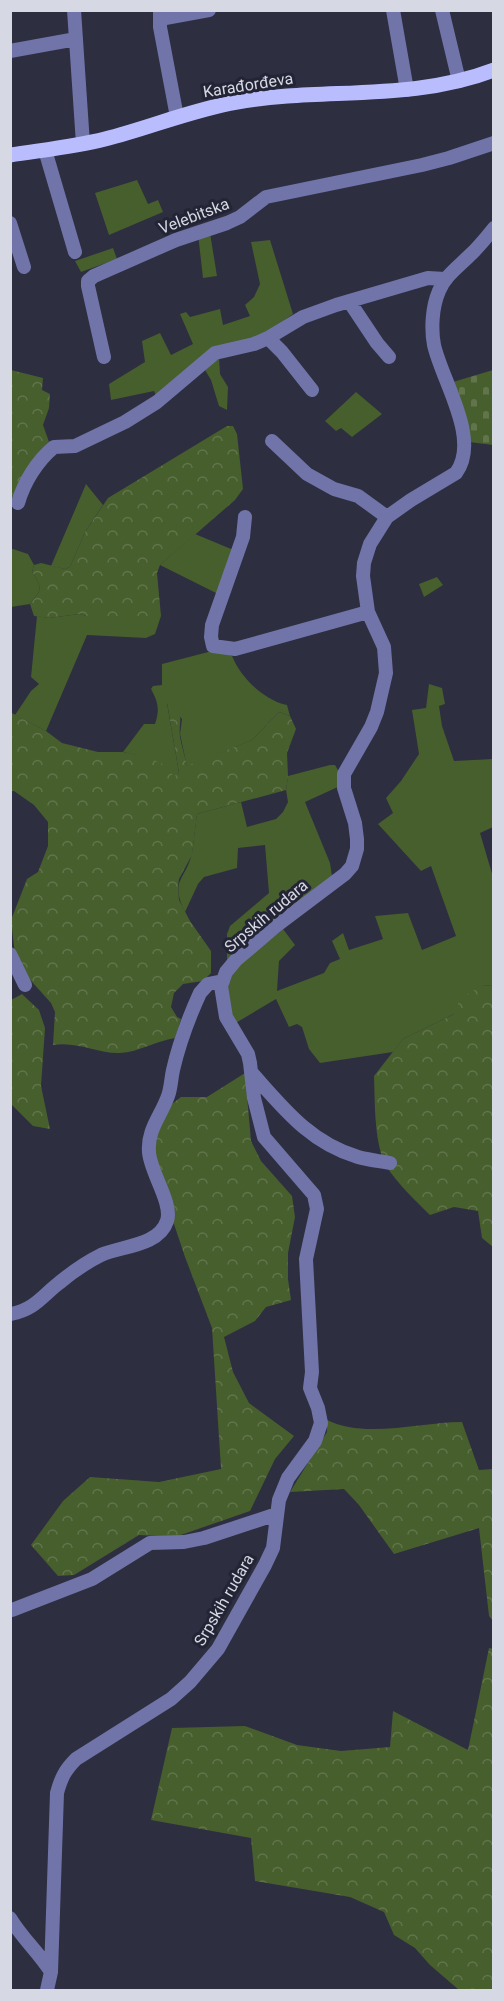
<svg xmlns="http://www.w3.org/2000/svg" width="504" height="2001" viewBox="0 0 504 2001" font-family="Roboto,sans-serif">
	<defs>
		<pattern id="forest-crowns" width="20" height="18" patternUnits="userSpaceOnUse" patternTransform="scale(1.5)"><rect width="20" height="18" fill="#475e2d"/><path d="M2 6a3 3 0 1 1 6 0M12 15a3 3 0 1 1 6 0" fill="none" stroke="#61744b"/></pattern>
		<pattern id="cemetery-stones" width="16" height="16" patternUnits="userSpaceOnUse" patternTransform="scale(1.5)"><rect width="16" height="16" fill="#475e2d"/><path d="M2 7V4a2 2 0 0 1 4 0v3zM10 15v-3a2 2 0 0 1 4 0v3z" fill="#61744b"/></pattern>
	</defs>
	<rect width="100%" height="100%" fill="#2d2e40"/>
	<path fill="#475e2d" d="M137,180L148,204L158,200L163,212L109,235L95,193Z
		M210,233L217,276L203,278L198,234Z
		M270,240L293,314L265,334L233,345L157,398L154,391L111,400L109,384L145,362L142,341L160,333L171,355L193,344L180,314L186,312L190,317L220,309L223,325L250,316L245,305L254,297L260,284L251,242Z
		M113,248L117,259L81,272L75,261Z
		M219,357L220,374L228,387L227,410L219,406L211,380L205,370Z
		M356,392L382,414L352,437L341,428L336,431L325,421Z
		M86,484L103,505L85,532L70,567L65,569L51,566Z
		M195,534L236,551L220,595L160,565Z
		M13,549L28,554L34,565L32,572C43,589 42,589 30,604L11,607L10,550Z
		M437,577L443,585L424,597L419,584Z
		M79,614L87,616H161L155,634L146,638L87,635L46,731L15,715L31,691L39,684L31,677L37,616L49,618Z
		M216,650L232,656C241,678 264,700 287,705L290,716L279,712L252,740L187,767L180,734L182,719L167,703L179,773L174,777C156,759 146,757 123,752L144,724H155C160,709 158,702 151,689L153,686L162,685V664Z
		M429,684L442,688L445,704L439,706L442,726L454,761L493,759V827L480,833L493,877V986L483,985L454,1014L403,1039L393,1052L320,1063L309,1049L302,1027L297,1024L289,1027L276,999L234,1024L226,988L233,968L283,929L295,945L279,961L277,991L324,973L330,963L340,959L332,941L343,933L349,950L383,939L375,916L408,913L422,950L456,936L431,866L421,871L378,824L393,813L386,798L401,781L419,754L412,710L426,708Z
		M330,765H335L341,775L340,786L305,802L330,863L332,876L227,962V934L230,926L269,893L265,845L238,848L237,868L204,877L198,884L185,912C169,880 186,880 192,853C194,840 195,827 197,814L241,802L247,827L276,819L283,812L288,802L286,790L288,776Z"/>
	<path fill="url(#forest-crowns)" d="M11,370L43,378L42,390L50,394L49,408L43,425L49,442C33,464 16,486 11,512Z
		M227,426H233L237,434L243,489L235,500L160,565L157,573L161,616H87L79,614L49,618L34,616L30,604C42,589 43,589 32,572L34,565L41,563L65,569L70,567L85,532L108,498Z
		M167,702C187,717 178,718 180,737C182,747 185,757 187,766L252,740L279,712L290,716L296,729L287,753L288,776L286,790L197,814L192,855L179,879L178,887L179,900L190,921L211,951V973L203,981L183,984L174,993L171,1007L177,1017L181,1019L175,1038C156,1041 139,1052 120,1053C99,1054 78,1041 53,1045L55,1012L51,1003L24,973L15,955L11,920L27,879L38,872L48,846V822L34,805L14,791H11L10,712L46,731L62,743L98,752H123L148,757L161,763L174,776L179,773Z
		M483,985L493,986V1247L482,1238L478,1211L454,1207L430,1215C416,1201 388,1175 382,1157C374,1131 375,1102 374,1076L403,1039L454,1014L460,999Z
		M22,994L39,1010L45,1028L41,1086L50,1129L33,1126L11,1104V1000Z
		M245,1073L251,1141L261,1161L292,1196L295,1217L288,1253V1279L291,1300L266,1307L255,1321L224,1337L233,1372L249,1403L294,1436L275,1459L250,1511L175,1537L139,1535L74,1575L58,1576L31,1545L63,1501L90,1477L159,1482L221,1469L212,1328L185,1257L155,1167V1135L168,1107L181,1097H207Z
		M327,1420C364,1439 422,1422 462,1422L479,1470L493,1469V1621L489,1616L479,1528L394,1554L359,1505L344,1489L290,1492L327,1432Z
		M489,1648L494,1649L493,1990H459L430,1965L415,1948L394,1935L384,1912L350,1897L255,1881L251,1838L151,1820L172,1728L245,1726L297,1745L341,1751L390,1747L393,1711L468,1750Z"/>
	<path fill="url(#cemetery-stones)" d="M493,370V445L469,442L453,382Z"/>
	<g fill="none" stroke-linecap="round" stroke-linejoin="round">
		<path stroke="#7174a8" stroke-width="14" d="M74,10L83,144
			M160,10V27L177,117
			M393,10L407,90
			M442,10L459,81
			M160,19L209,10
			M10,51L76,39
			M45,150L75,252
			M10,223L24,267
			M349,301L377,343L389,357
			M268,338L282,352L312,390
			M104,357L88,286V281L94,276L176,240L227,223L240,217L266,197L422,165L449,158L494,143
			M272,441L307,474L334,489L358,496L387,517
			M18,503C24,482 37,461 54,447L75,446L125,422L157,402L215,353L254,344L268,338L303,317L336,305L428,278L445,279
			M245,517L243,537L212,625L211,637L213,646L235,649L368,612
			M10,954L25,985
			M251,1072C283,1108 310,1143 358,1157C368,1160 380,1161 390,1163
			M11,1314C35,1309 41,1297 59,1283C71,1273 87,1262 101,1255C121,1246 159,1246 167,1221C173,1203 150,1172 149,1152C147,1130 161,1116 168,1096C171,1088 171,1079 173,1070C179,1044 189,1017 200,993L208,984L223,981
			M12,1610L92,1579L150,1543L184,1542L204,1538L277,1514
			M10,1918C22,1938 39,1953 51,1972
			M47,1990L51,1972L57,1793C61,1778 65,1770 76,1759L171,1699L190,1682L218,1649L265,1565L273,1548L279,1500L288,1478L315,1441L321,1423L318,1408L310,1388L312,1372L306,1259L317,1209L314,1195L264,1137L254,1098L250,1063L248,1054L226,1017L221,986L226,972L236,960L276,926L345,874L352,866L357,849V839L355,823L344,788V774L371,727L377,712L386,673L384,647L368,612L363,576L364,563L370,544L387,517L411,500L456,473C481,439 442,381 434,345C431,329 432,307 439,291C445,276 458,267 469,256C478,248 486,238 494,228"/>
		<path stroke="#b9bdfe" stroke-width="15" d="M10,155C42,150 74,147 105,139C149,128 191,110 237,102C323,87 410,102 494,70"/>
	</g>
	<g text-anchor="middle" dominant-baseline="central" stroke-width="6" stroke-linejoin="round" paint-order="stroke">
		<g font-size="16" fill="#d6d8e3" stroke="#232435">
			<text transform="translate(248 85) rotate(-9)">Karađorđeva</text>
			<text transform="translate(194 216) rotate(-21)">Velebitska</text>
			<text transform="translate(266 916) rotate(-40)">Srpskih rudara</text>
			<text transform="translate(224 1600) rotate(-60)">Srpskih rudara</text>
		</g>
	</g>
	<rect width="504" height="2001" fill="none" stroke="#d6d8e3" stroke-width="24"/>
</svg>
